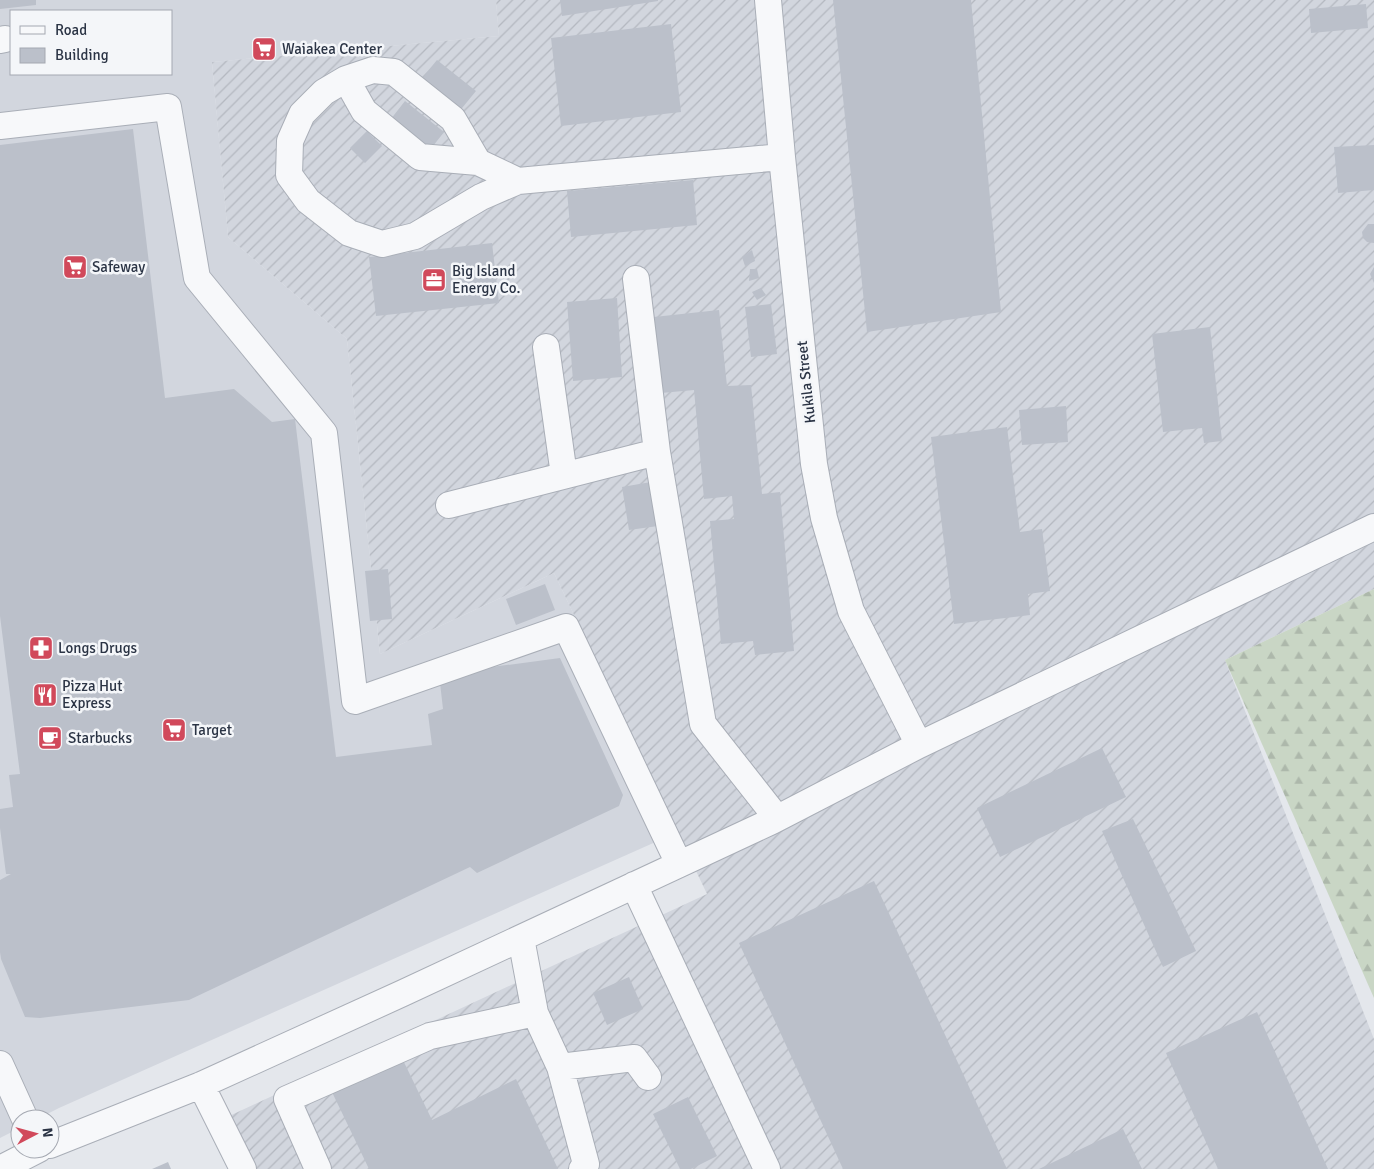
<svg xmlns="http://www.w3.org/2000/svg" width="1374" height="1169" viewBox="0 0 1374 1169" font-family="Signika,sans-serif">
	<defs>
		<pattern id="industrial-furrows" width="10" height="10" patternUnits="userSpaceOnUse" patternTransform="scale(1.25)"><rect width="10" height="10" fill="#d2d6de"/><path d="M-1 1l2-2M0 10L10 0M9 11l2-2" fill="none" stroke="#b4b8c0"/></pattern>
		<pattern id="forest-firs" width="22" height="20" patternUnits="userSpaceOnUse" patternTransform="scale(1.25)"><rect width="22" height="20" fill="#c9d6c5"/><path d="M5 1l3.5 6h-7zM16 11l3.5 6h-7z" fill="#adb8ab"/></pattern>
	</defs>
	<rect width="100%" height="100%" fill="#e4e7ec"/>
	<path fill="#d2d6de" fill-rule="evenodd" d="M0,0H496L499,36L212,62L228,237L347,339L380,654L554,573L678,832L59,1108L0,1138ZM11,11H171V74H11Z"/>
	<path fill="url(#industrial-furrows)" d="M496,0H1374V589L1225,660L1374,1039V1169H249L225,1118L707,894L554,573L380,654L347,339L228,237L212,62L499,36Z"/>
	<path fill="url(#forest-firs)" d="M1374,589V998L1225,660Z"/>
	<path fill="#bbc0ca" d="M0,0H36V5L0,9Z
		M560,0H658V1L562,16Z
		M833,0H971L1001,312L867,332Z
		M1366,4L1368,28L1311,33L1309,9Z
		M671,24L681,112L561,126L551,38Z
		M437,60L476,91L458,113L419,82Z
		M405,101L444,132L426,155L387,124Z
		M133,129L165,398L234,389L272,422L295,419L336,757L432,745L428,714L443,709L439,674L560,658L623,795L619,806L477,873L470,867L189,1000L40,1018L25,1017L1,959L0,952V880L11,874H6L0,828V809L13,807L9,775L20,774L0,616V145Z
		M367,131L382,146L365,163L350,148Z
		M1374,145V190L1338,193L1334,147Z
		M693,180L697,225L571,237L567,191Z
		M1368,224H1374V243L1367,242L1363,238L1362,232Z
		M492,243L499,303L376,316L369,257Z
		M752,250L755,261L745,266L742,257Z
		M1374,267V283L1370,274Z
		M750,269H757L759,278L749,281Z
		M761,288L766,295L757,300L752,292Z
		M617,298L622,377L573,381L567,302Z
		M771,304L777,354L751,357L745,307Z
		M719,310L727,386L751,385L762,494L780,492L794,651L755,655L753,641L721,644L710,521L734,519L732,496L704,499L694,390L661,393L654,317Z
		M1210,327L1222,441L1204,443L1202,428L1163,432L1152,334Z
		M1066,406L1068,442L1022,445L1019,410Z
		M1007,427L1020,532L1042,529L1050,591L1028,594L1030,615L954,624L931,437Z
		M651,482L658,526L629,530L622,487Z
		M388,569L392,619L370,621L365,571Z
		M545,584L555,610L516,625L506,599Z
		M1102,748L1126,797L1000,857L977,808Z
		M1133,819L1196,951L1163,967L1102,831Z
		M874,881L1007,1169H843L739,943Z
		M629,977L643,1009L607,1025L593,993Z
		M1257,1012L1328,1169H1218L1166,1053Z
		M401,1056L432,1120L516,1079L558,1169H369L331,1090Z
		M688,1097L717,1156L691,1169H680L653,1114Z
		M1123,1129L1142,1169H1039Z
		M168,1162L171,1169H152Z"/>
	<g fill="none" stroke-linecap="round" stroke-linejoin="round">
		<defs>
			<path id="minor" d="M768,0L782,157L814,464L824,518L851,611L919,745
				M0,40L5,39
				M346,79L364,111L420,157L478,162
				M0,126L168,107L197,278L324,433L355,701L566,627L679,864
				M518,181L478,162L453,119L394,72L373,70L346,79L324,92L302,114L290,141L289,175L308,201L349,233L382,244L415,236L481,197L518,181L782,157
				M636,279L657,452
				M546,347L564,475
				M449,505L657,452L703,724L777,818
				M634,885L767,1169
				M521,938L535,1013
				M0,1064L25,1119
				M560,1067L634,1058L648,1077
				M201,1085L243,1169
				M50,1145L201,1085L403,993L772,821L919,745L1374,527
				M0,1169L39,1149
				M318,1169L287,1099L430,1036L535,1013L560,1067L586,1164L582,1169"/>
		</defs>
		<use href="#minor" stroke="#a9aeb7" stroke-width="28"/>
		<use href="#minor" stroke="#f7f8fa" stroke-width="26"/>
	</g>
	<defs>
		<symbol id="supermarket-square" viewBox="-11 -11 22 22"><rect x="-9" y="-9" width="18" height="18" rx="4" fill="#d1495b" stroke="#f4f6f9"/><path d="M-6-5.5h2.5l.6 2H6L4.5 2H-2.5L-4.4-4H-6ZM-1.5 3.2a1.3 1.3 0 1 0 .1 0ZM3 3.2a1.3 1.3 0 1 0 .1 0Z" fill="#fff"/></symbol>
		<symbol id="office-square" viewBox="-11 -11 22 22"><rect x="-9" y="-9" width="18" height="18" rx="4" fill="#d1495b" stroke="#f4f6f9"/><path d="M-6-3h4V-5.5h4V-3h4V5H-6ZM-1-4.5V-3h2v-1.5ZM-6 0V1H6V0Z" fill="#fff"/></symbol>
		<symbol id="pharmacy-square" viewBox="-11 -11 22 22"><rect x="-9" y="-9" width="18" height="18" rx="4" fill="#d1495b" stroke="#f4f6f9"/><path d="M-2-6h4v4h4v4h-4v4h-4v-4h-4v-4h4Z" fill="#fff"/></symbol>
		<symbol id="restaurant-square" viewBox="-11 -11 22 22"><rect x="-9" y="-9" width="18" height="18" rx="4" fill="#d1495b" stroke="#f4f6f9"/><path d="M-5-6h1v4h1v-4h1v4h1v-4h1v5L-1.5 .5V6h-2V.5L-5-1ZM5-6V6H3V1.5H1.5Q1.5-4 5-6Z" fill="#fff"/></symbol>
		<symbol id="cafe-square" viewBox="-11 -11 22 22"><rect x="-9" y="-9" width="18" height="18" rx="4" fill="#d1495b" stroke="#f4f6f9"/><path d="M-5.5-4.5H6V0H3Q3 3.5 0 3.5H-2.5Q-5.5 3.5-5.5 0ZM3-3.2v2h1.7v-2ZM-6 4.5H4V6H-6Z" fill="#fff"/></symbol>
	</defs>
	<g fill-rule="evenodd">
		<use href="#supermarket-square" x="250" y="35" width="28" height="28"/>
		<use href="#supermarket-square" x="61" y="253" width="28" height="28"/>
		<use href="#office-square" x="420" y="266" width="28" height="28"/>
		<use href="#pharmacy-square" x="27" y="634" width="28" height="28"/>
		<use href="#restaurant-square" x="31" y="681" width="28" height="28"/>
		<use href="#supermarket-square" x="160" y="716" width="28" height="28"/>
		<use href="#cafe-square" x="36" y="724" width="28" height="28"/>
	</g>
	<g text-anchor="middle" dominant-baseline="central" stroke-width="5" stroke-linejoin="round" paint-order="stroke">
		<g font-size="15" fill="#2b3445" stroke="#f4f6f9" text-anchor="start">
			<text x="282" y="49">Waiakea Center</text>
			<text x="92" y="267">Safeway</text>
			<text x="452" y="271">Big Island<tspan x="452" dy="17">Energy Co.</tspan></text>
			<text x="58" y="648">Longs Drugs</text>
			<text x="62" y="686">Pizza Hut<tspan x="62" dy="17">Express</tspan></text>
			<text x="192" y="730">Target</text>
			<text x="68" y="738">Starbucks</text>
		</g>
		<g font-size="15" fill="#2b3445" stroke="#f4f6f9">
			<text transform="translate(806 382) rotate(-96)">Kukila Street</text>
		</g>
	</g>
	<rect x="10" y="10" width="162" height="65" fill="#f4f6f9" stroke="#a4a8b1"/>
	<rect x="20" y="26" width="25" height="8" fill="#f7f8fa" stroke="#a4a8b1"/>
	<text x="55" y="35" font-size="15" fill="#2b3445">Road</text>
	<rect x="20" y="48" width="25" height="15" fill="#bbc0ca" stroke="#a4a8b1"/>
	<text x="55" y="60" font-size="15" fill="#2b3445">Building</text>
	<g transform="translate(35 1134) rotate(84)"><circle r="24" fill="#f4f6f9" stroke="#a4a8b1"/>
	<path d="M0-4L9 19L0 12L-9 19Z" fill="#d1495b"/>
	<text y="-8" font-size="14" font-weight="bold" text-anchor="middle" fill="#2b3445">N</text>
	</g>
</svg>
